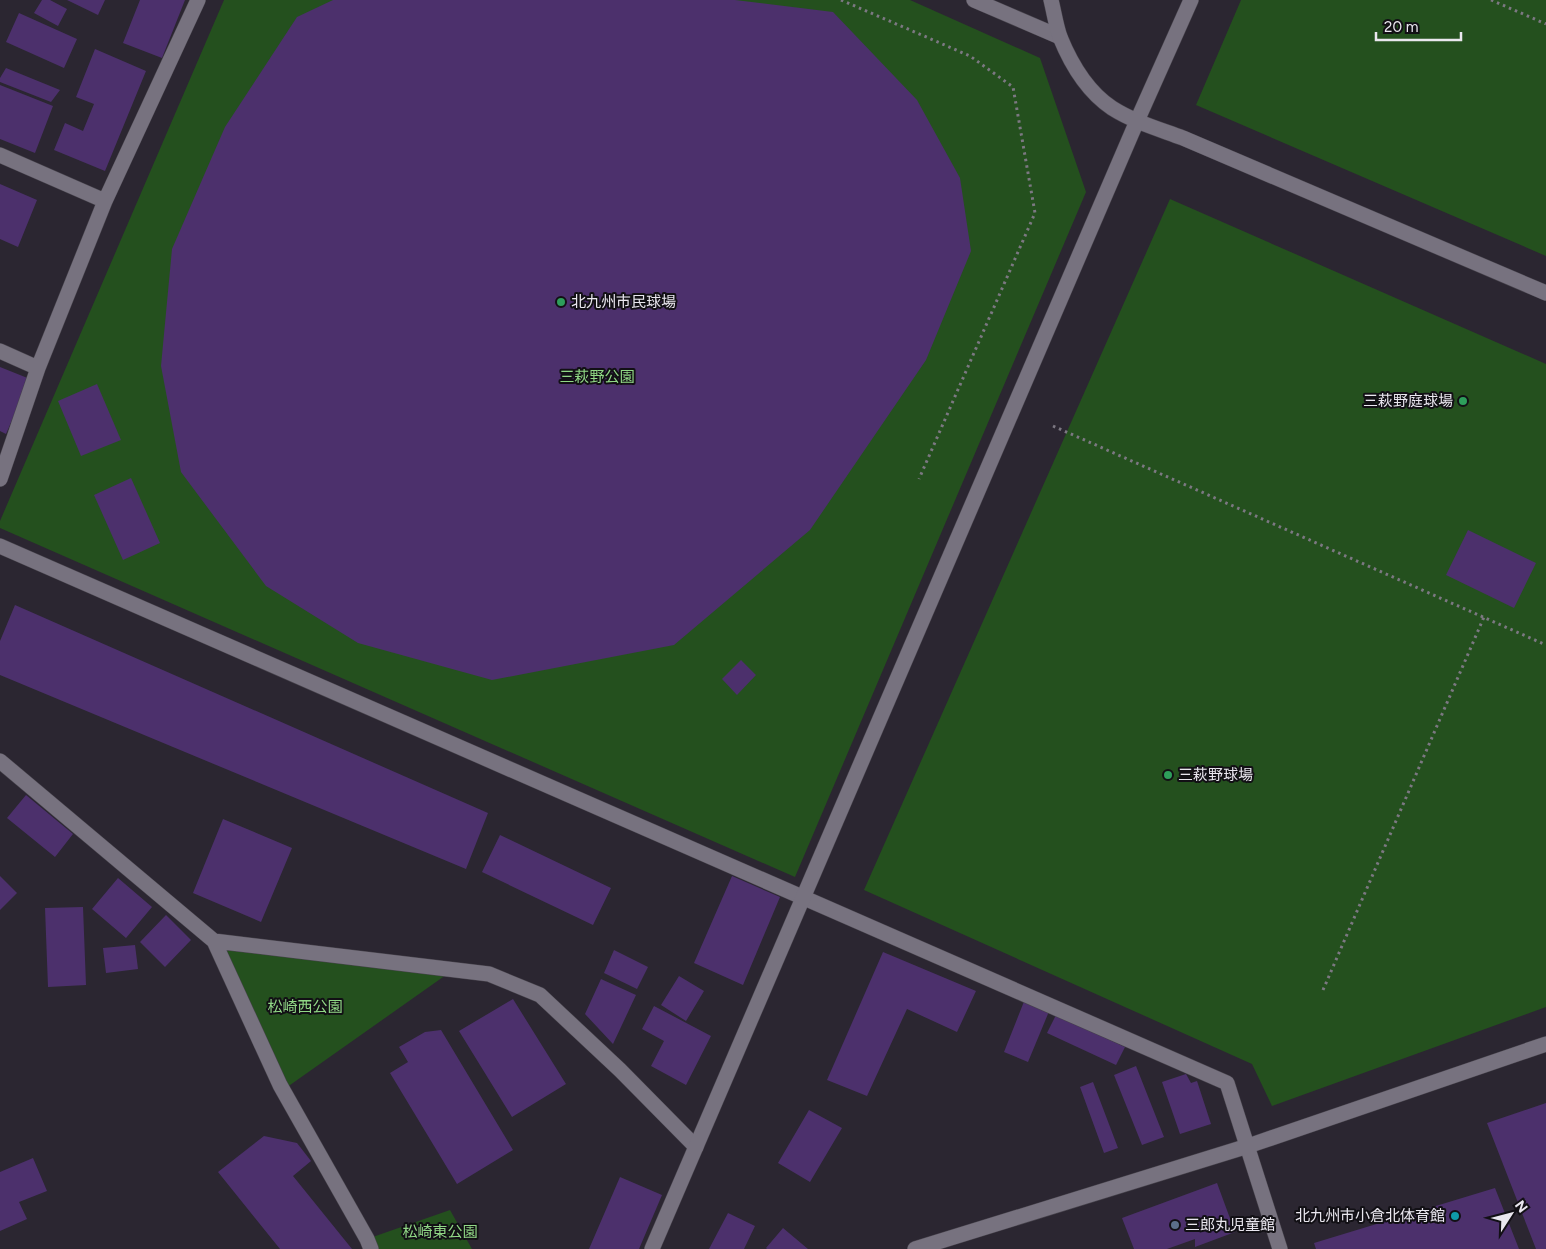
<svg xmlns="http://www.w3.org/2000/svg" width="1546" height="1249" viewBox="0 0 1546 1249" font-family="Figtree,'Noto Sans JP',sans-serif">
	<rect width="100%" height="100%" fill="#2b2631"/>
	<path fill="#24501e" d="M224,0H910L1040,58L1086,192L795,877L0,528V521Z
		M1241,0H1546V256L1196,105Z
		M1170,199L1546,364V1007L1272,1106L1252,1064L864,890Z
		M214,941L453,970L283,1090Z
		M450,1210L472,1249H371L367,1239Z"/>
	<path fill="#4c306c" d="M42,0H50L67,9L58,26L34,13Z
		M67,0H105L98,15Z
		M140,0H185L162,58L123,43Z
		M333,0H735L833,12L917,100L960,178L971,251L926,360L810,530L674,645L492,680L358,643L266,586L181,472L161,366L172,249L225,127L297,17Z
		M19,13L77,39L64,68L6,42Z
		M95,49L146,71L105,171L54,150L65,123L83,131L94,104L76,97Z
		M6,68L60,90L51,102L0,82V78Z
		M0,85L53,106L35,153L0,139Z
		M0,184L37,200L18,247L0,239Z
		M0,367L30,379L6,434L0,431Z
		M97,384L121,440L81,456L58,401Z
		M131,478L160,543L123,560L94,495Z
		M1468,530L1536,563L1514,608L1446,575Z
		M15,605L488,813L466,869L0,675V641Z
		M741,660L756,675L737,695L722,679Z
		M26,795L73,834L55,857L7,818Z
		M223,819L292,848L261,922L193,893Z
		M500,835L611,888L593,925L482,872Z
		M0,876L17,893L0,910Z
		M732,876L780,897L743,985L694,963Z
		M118,878L152,907L126,938L92,909Z
		M83,907L86,985L48,987L45,908Z
		M166,915L191,940L165,967L140,942Z
		M135,945L138,969L106,973L103,948Z
		M614,950L648,967L637,989L604,973Z
		M883,952L976,991L957,1032L907,1009L867,1096L827,1080Z
		M679,976L704,991L686,1021L661,1005Z
		M601,979L636,995L613,1044L585,1014Z
		M513,999L566,1084L512,1117L459,1031Z
		M1025,999L1050,1009L1028,1062L1004,1052Z
		M654,1006L711,1036L686,1085L651,1066L664,1041L642,1029Z
		M1056,1015L1125,1047L1116,1065L1047,1033Z
		M441,1030L513,1150L457,1184L390,1073L408,1062L399,1047L425,1032Z
		M1136,1066L1164,1137L1142,1145L1114,1075Z
		M1186,1074L1191,1083L1197,1081L1211,1124L1180,1134L1162,1082Z
		M1093,1082L1118,1148L1104,1153L1080,1087Z
		M1546,1103V1249H1536L1487,1123Z
		M809,1110L842,1128L810,1182L778,1163Z
		M264,1136L297,1143L311,1161L293,1176L352,1249H280L218,1172Z
		M33,1158L47,1191L19,1202L27,1219L0,1231V1172Z
		M620,1177L662,1195L639,1249H589Z
		M1217,1183L1235,1232L1195,1247V1239L1167,1249H1134L1122,1218Z
		M1495,1188L1519,1249H1316L1314,1243Z
		M728,1213L755,1226L744,1249H709Z
		M783,1228L808,1249H767L766,1248Z"/>
	<g fill="none" stroke-linecap="round" stroke-linejoin="round">
		<defs>
			<path id="street" d="M974,0L1060,37
				M0,155L105,201
				M0,351L38,368
				M0,479L38,368L105,201L198,0
				M0,546L1227,1083L1280,1249
				M0,761L214,941L280,1085L367,1239L371,1249
				M214,941L489,974L540,995L620,1070L696,1147
				M915,1249L1248,1146L1546,1044"/>
			<path id="secondary" d="M1051,0C1054,12 1056,26 1060,37C1071,64 1088,92 1112,108C1134,122 1159,129 1183,138L1546,293
				M652,1249L1137,121L1191,0"/>
		</defs>
		<use href="#street" stroke="#47434c" stroke-width="16"/>
		<use href="#secondary" stroke="#47434c" stroke-width="16"/>
		<path stroke="#7c7882" stroke-width="3" stroke-dasharray="2.5 4" stroke-linecap="butt" d="M841,0L970,56L1013,87L1035,213L919,479
			M1491,0L1546,24
			M1053,426L1546,645
			M1323,990L1484,617"/>
		<use href="#street" stroke="#77727f" stroke-width="15"/>
		<use href="#secondary" stroke="#77727f" stroke-width="15"/>
	</g>
	<g fill="#2e9e5b" stroke="#121015" stroke-width="2">
		<circle cx="561" cy="302" r="5"/>
		<circle cx="1463" cy="401" r="5"/>
		<circle cx="1168" cy="775" r="5"/>
	</g>
	<circle fill="#0f9aa8" stroke="#121015" stroke-width="2" cx="1455" cy="1216" r="5"/>
	<circle fill="#5c6f8a" stroke="#121015" stroke-width="2" cx="1175" cy="1225" r="5"/>
	<g text-anchor="middle" dominant-baseline="central" stroke-width="4" stroke-linejoin="round" paint-order="stroke">
		<g font-size="15" fill="#eae7ef" stroke="#121015" text-anchor="start">
			<text x="571" y="302">北九州市民球場</text>
			<text x="1453" y="401" text-anchor="end">三萩野庭球場</text>
			<text x="1178" y="775">三萩野球場</text>
			<text x="1445" y="1216" text-anchor="end">北九州市小倉北体育館</text>
			<text x="1185" y="1225">三郎丸児童館</text>
		</g>
		<g font-size="15" fill="#91d886" stroke="#121015">
			<text x="597" y="377">三萩野公園</text>
			<text x="305" y="1007">松崎西公園</text>
			<text x="440" y="1232">松崎東公園</text>
		</g>
	</g>
	<g transform="translate(1511 1214) rotate(54)" stroke="#121015" stroke-width="4" paint-order="stroke">
	<path d="M0-4L9 19L0 12L-9 19Z" fill="#eae7ef"/>
	<text y="-8" font-size="14" font-weight="bold" text-anchor="middle" fill="#eae7ef">N</text>
	</g>
	<path d="M1376 32v8h85v-8" fill="none" stroke="#eae7ef" stroke-width="2.5"/>
	<text x="1384" y="32" font-size="15" fill="#eae7ef" stroke="#121015" stroke-width="4" paint-order="stroke">20 m</text>
</svg>
